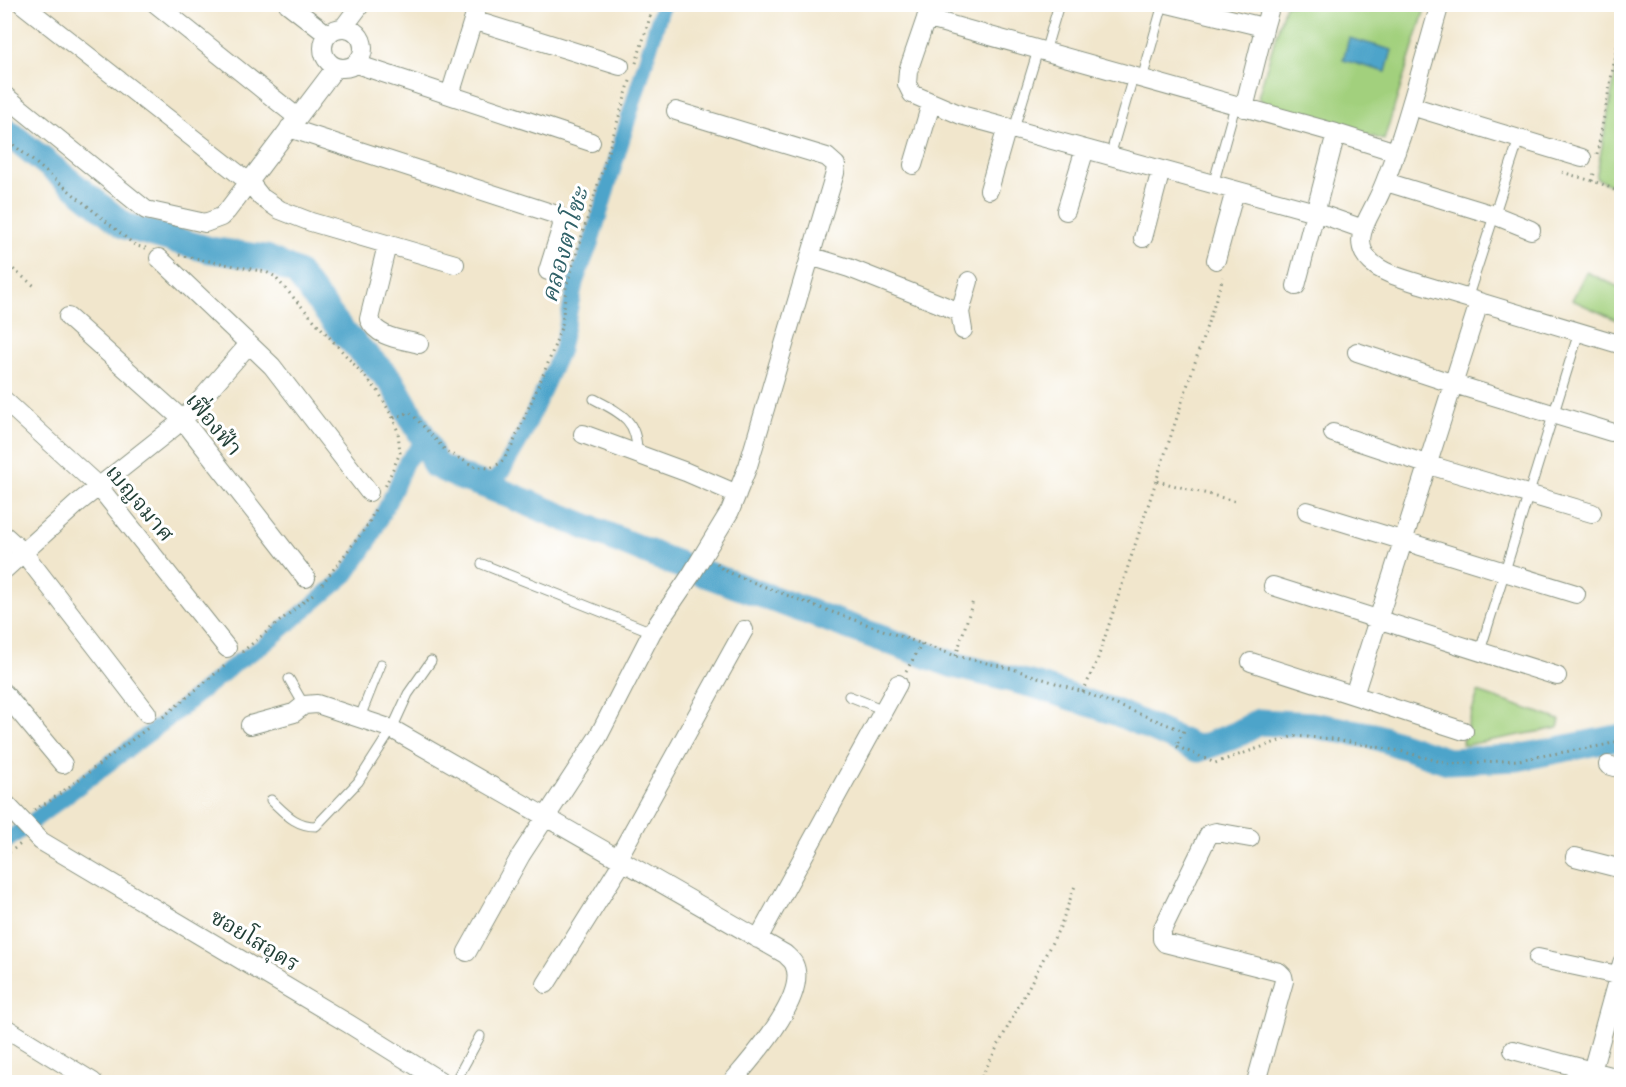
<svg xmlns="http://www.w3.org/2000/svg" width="1626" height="1087" viewBox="0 0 1626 1087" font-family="'EB Garamond','Noto Serif Thai',serif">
	<rect width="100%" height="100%" fill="#fff"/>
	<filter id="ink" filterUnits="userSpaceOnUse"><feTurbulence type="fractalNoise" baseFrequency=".0167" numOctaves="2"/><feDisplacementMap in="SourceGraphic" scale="12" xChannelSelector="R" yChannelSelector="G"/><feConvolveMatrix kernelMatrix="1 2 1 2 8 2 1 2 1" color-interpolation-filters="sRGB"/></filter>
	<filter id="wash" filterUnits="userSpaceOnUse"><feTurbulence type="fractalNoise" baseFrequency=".008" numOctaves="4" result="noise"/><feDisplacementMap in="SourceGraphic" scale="24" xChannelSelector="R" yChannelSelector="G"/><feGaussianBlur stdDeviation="1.35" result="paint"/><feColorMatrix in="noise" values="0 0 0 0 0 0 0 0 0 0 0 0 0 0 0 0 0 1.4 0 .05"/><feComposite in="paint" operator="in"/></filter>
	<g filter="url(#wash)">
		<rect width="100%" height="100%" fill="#f1e6cc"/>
		<path fill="#a2d07d" stroke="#608658" stroke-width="1.5" d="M1422,4L1425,9L1384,140L1265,105L1258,97L1285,5Z
			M1621,44V191L1596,178Z
			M1586,272L1621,288V322L1572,300Z
			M1478,692L1560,720L1558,728L1466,745L1462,744Z"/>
		<path fill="#4ea4ca" stroke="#36707f" stroke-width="1.5" d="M1349,38L1392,50L1386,72L1343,60Z"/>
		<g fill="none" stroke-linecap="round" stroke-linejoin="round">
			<path stroke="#4ea4ca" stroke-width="16" d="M487,486L502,472L523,436L561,351L576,281L591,243L663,4
				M4,843L163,723L239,661L263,646L347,575L368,544L395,489L406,462L425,440"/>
			<path stroke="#4ea4ca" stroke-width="27" d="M4,129L125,226L210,250L266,258L297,273L342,331L391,381L425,440L435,465L463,478L487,486L667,560L954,665L1038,686L1118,713L1198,749L1236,735L1259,722L1312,725L1374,736L1448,761L1517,758L1622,737"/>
		</g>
	</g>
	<g filter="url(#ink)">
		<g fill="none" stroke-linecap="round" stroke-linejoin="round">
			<defs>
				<path id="lane" d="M1045,52L1059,4
					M1142,79L1163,4
					M1014,129L1038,50
					M1110,156L1133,77
					M1213,185L1235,106
					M1467,299L1519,139
					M594,399C621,413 638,420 637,454
					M482,564L652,632
					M1480,651L1579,332
					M289,679L304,705
					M849,696L884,710
					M360,717L381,664
					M271,800C285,813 295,826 316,826L358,782L392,729L408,694L431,661
					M455,1082L480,1036"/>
				<path id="street" d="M22,4L250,183L261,197L280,210L311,222L455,264
					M156,4L297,117
					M288,4L328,35
					M931,4L908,71L907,84L912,94L961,115L1315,212L1363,229
					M1168,4L1259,26L1265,25L1271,4
					M1440,4C1427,49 1415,93 1401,137C1393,159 1387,181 1376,202C1369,217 1355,236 1364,253C1374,272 1402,278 1420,284L1622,345
					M926,18L1336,133L1396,152
					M473,20L620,66
					M343,28L361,4
					M323 48a20 20 0 1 1 40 0a20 20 0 1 1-40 0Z
					M356,64L591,142
					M4,95L146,210L205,223L221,217L227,211L336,67
					M450,95L478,4
					M1411,106L1582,158
					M1244,108L1265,25
					M289,128L557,215L561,219L562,226L548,271
					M913,165L931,104
					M1386,182L1494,215L1531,230
					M989,190L1007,127
					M1066,211L1085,149
					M1143,238L1161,170
					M387,245L369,319C377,338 401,339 419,344
					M810,256L849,268L960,312
					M159,258L272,366L369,492
					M1216,260L1235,191
					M1296,286L1336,133
					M68,317L183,420L306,578
					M963,330L960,312L969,281
					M1357,352L1454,384L1611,432
					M4,400L99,487L227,648
					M1333,433L1429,465L1592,513
					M583,434L686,472L737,494
					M1307,511L1576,594
					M4,535L23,552L147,713
					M4,570L78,503L183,420L249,344
					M1273,586L1557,676
					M1251,662L1464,731
					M4,693L63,764
					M1354,695L1479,303
					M250,725L294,713L304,705L317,704L392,729L785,954C788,957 792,960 794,964C809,996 751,1059 732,1082
					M1608,765L1622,769
					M4,802L41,841L349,1024L442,1082
					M1250,838L1216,832L1209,834L1162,930V939L1165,943L1279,972L1283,976L1284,981L1256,1082
					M1575,857L1622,869
					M618,858L744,630
					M758,939L898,684
					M467,952L521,855L598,737L652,632L691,575L730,511L748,466L835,173L836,165L827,157L676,111
					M1538,958L1622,976
					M546,984L623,861
					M4,1027L93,1082
					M1513,1050L1622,1079
					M1589,1082L1622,963"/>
			</defs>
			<use href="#lane" stroke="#889280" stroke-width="11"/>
			<use href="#street" stroke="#889280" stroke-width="20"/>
			<path stroke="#889280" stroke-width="3" stroke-dasharray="1.5 4.5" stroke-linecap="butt" d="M636,63L654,4
				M4,137L136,246L146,248
				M1597,154L1622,20
				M1562,172L1602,184L1622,193
				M1592,181L1595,170
				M179,255L266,272L274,276L378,391L393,418L398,432L400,453L385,487
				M4,262L37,288
				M394,418L410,412L447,452L476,467L490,468L501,463L512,446L549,361L562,325L566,287L631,78
				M1157,481L1235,501
				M717,563L722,569L739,577L818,607L956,656L1013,669L1083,692L1184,731L1176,746L1215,763L1294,736L1334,739L1404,752L1449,764L1518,760L1605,745L1622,740
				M322,584L368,525L376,507
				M242,652L313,594
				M956,656L973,601
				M906,671L922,644
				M1083,692L1097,661L1223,277
				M163,717L227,664
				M34,810L50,801L148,728
				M4,856L22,843
				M979,1082L1060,927L1076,883"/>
			<use href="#lane" stroke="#fff" stroke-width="9"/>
			<use href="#street" stroke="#fff" stroke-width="18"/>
		</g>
	</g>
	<g text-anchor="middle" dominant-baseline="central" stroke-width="6" stroke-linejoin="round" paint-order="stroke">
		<g font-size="22" fill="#1f3d34" stroke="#fff">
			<text transform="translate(214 424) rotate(50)">เฟื่องฟ้า</text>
			<text transform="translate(140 503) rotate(50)">เบญจมาศ</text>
			<text transform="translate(255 940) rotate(31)">ซอยโสอุดร</text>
		</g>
		<g font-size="24" font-style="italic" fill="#2f6168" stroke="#fff">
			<text transform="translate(564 245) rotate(-74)">คลองตาโซะ</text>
		</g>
	</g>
	<rect width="1626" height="1087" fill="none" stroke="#fff" stroke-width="24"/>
</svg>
